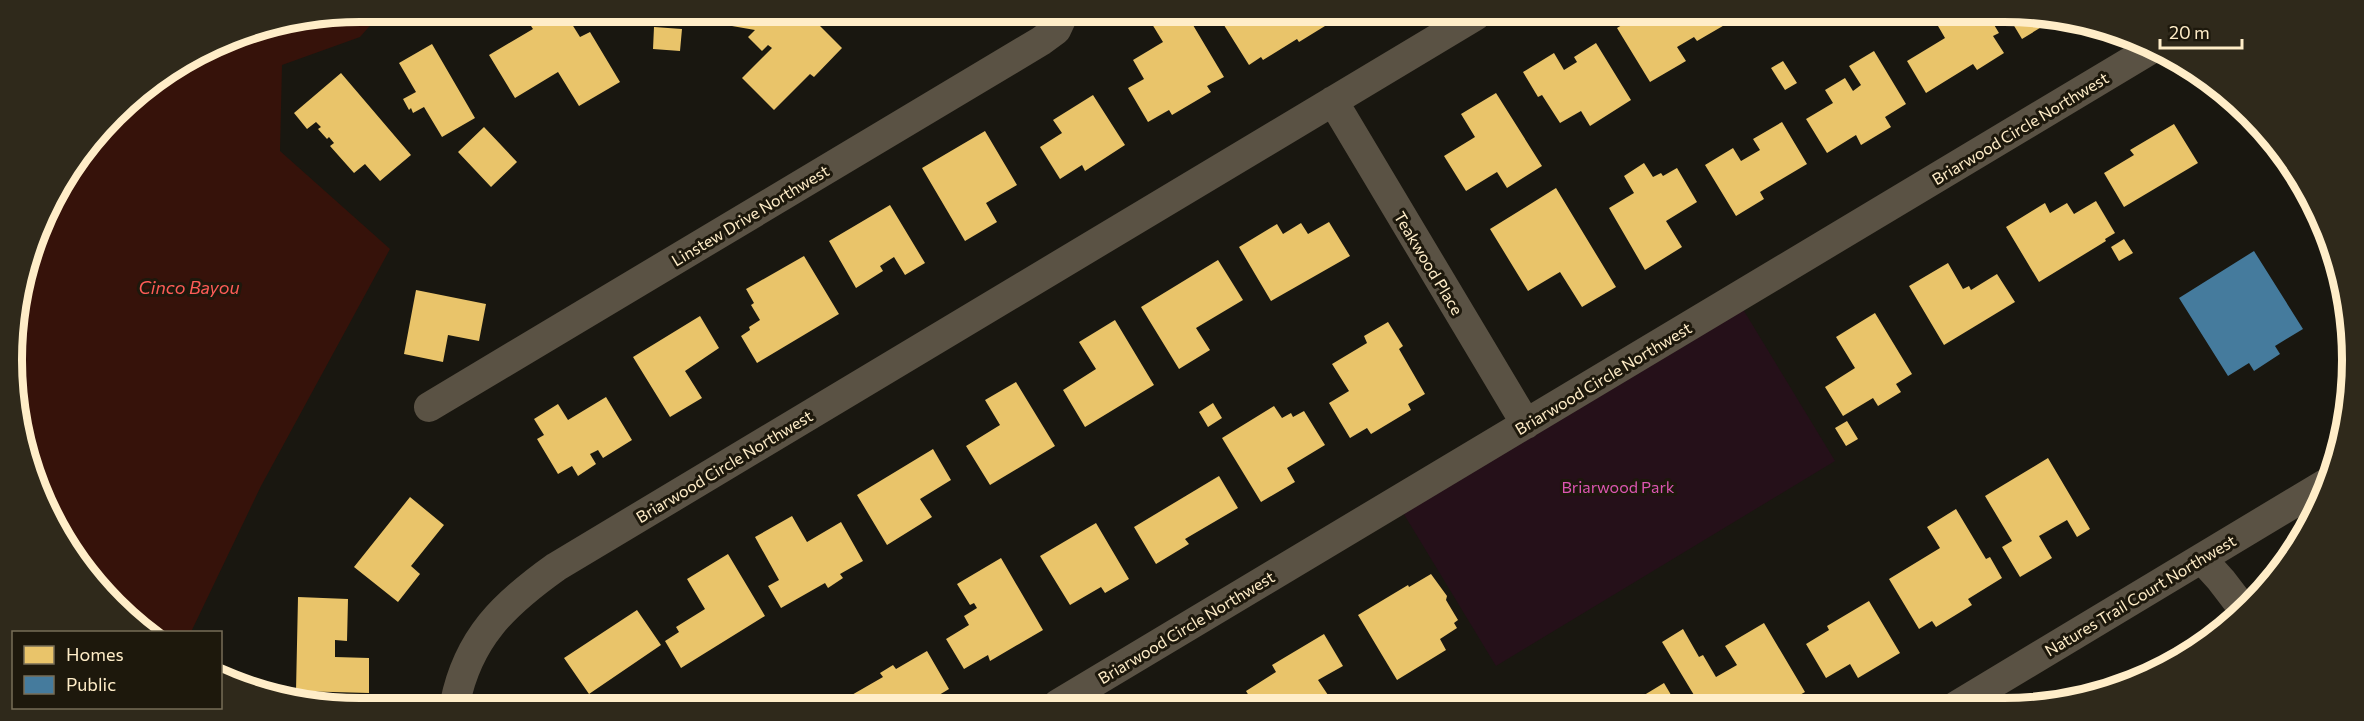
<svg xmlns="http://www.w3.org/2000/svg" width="2364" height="721" viewBox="0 0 2364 721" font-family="Commissioner,sans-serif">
	<rect width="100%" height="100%" fill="#191710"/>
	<path fill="#251019" d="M1741,306L1835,461L1496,666L1402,511Z"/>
	<path fill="#36120a" d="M360,12H382L360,37L282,65L280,151L390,249L261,486L191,632H149L71,554L24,450L15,315L48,206L130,99L227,38Z"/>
	<path fill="#e9c46a" d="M554,13L562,26L570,21L580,37L590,32L620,82L579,106L558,72L515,98L489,55L533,29L531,26Z
		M731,13L808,14L842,48L814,77L810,74L774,110L742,78L772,48L768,45L762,51L748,37L755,30L732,26L734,16H730Z
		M1167,15H1187L1224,77L1207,86L1211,92L1172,115L1169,110L1148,122L1128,88L1144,79L1133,60L1163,42L1152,24Z
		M1232,15L1319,16L1325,26L1299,42L1297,39L1263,60L1261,57L1249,65L1222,22Z
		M1635,17H1724L1728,23L1697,41L1694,37L1677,47L1686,61L1650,82L1617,28Z
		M1950,18H1967L1970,23L1977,18H1990L1999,33L1993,36L2004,53L1977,70L1973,64L1926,93L1907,61L1945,38L1938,26Z
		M2010,19H2066L2056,24L2053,20L2022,39Z
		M654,27L682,29L680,51L653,49Z
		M1596,43L1631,100L1590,126L1581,111L1560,123L1542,95L1538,97L1523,72L1554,53L1564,70L1577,62L1574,57Z
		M432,44L475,118L442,137L424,107L413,113L411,108L409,110L403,99L416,92L399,63Z
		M1874,51L1906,104L1885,117L1891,127L1861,145L1856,135L1827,153L1806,119L1833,103L1825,90L1845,78L1853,91L1861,85L1849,66Z
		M1783,61L1797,83L1785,90L1771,68Z
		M341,73L411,155L380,181L365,164L354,173L330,146L334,143L329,137L327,139L318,129L321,127L316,122L307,129L294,113Z
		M1496,93L1542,166L1507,188L1497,172L1466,191L1444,156L1475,137L1461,114Z
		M1093,95L1125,145L1085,171L1082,165L1060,179L1040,147L1062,133L1053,120Z
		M1782,122L1807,164L1760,192L1764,199L1736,216L1705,165L1733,148L1741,161L1760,150L1753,139Z
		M2174,124L2198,163L2124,207L2104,173L2134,155L2130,150Z
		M484,127L517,162L491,187L458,152Z
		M985,131L1017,185L986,203L997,222L965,241L922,168Z
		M1644,163L1653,177L1661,173L1663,176L1677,168L1697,202L1666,221L1682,247L1645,270L1609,208L1634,193L1624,176Z
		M1556,188L1616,287L1582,307L1560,272L1528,291L1490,229Z
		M2096,201L2115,233L2105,239L2106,241L2039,282L2006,227L2045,203L2050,213L2067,203L2074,214Z
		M890,205L925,263L905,275L894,257L880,266L883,271L856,288L829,241Z
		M1329,222L1350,256L1271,301L1239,247L1277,224L1283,234L1301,223L1308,234Z
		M2124,239L2133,253L2119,261L2111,247Z
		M804,256L839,314L757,363L741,336L750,330L749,327L760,320L751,305L754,303L746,289Z
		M1218,260L1243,300L1196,328L1210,350L1179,369L1141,307Z
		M1948,263L1963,289L1969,286L1971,290L1997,274L2015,302L1944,345L1909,286Z
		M416,290L486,304L479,341L448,335L443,362L404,354Z
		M1875,313L1912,374L1896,384L1901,392L1878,406L1873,398L1843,416L1825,387L1855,368L1836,337Z
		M700,316L719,348L685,371L702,398L670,417L633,357Z
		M1115,320L1154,385L1085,427L1063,390L1096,369L1079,342Z
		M1388,322L1403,346L1399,349L1425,394L1408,404L1411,410L1371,434L1367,428L1350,438L1329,403L1349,391L1332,364L1367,343L1364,336Z
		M1016,382L1055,446L990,485L966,446L1000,425L985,400Z
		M606,397L632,440L603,458L598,450L590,454L596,464L578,476L572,466L558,474L537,439L544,435L534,419L558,404L568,420Z
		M1213,403L1222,418L1208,427L1199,412Z
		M1274,406L1282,418L1291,413L1293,417L1304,411L1325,445L1287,468L1295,482L1261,502L1222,438Z
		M1847,421L1858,439L1846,446L1835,428Z
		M933,449L951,480L920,499L932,517L887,545L857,495Z
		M2048,458L2090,529L2077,537L2067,520L2039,536L2052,558L2020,577L2002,547L2012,541L1985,496Z
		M1219,476L1238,508L1185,539L1189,544L1156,564L1134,527Z
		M410,497L444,525L411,566L420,574L398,602L354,567Z
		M1956,509L1986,559L1990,557L2002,578L1968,599L1972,605L1936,627L1932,621L1919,629L1889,579L1940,548L1927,527Z
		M792,516L807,542L841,522L863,561L840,574L843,578L828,588L825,583L781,608L768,586L779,580L755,537Z
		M1096,523L1129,579L1105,593L1101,587L1070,605L1040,556Z
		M728,554L765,616L681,668L665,641L679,632L676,627L705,609L687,579Z
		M1001,558L1043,630L990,661L988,655L964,669L946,639L969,625L964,616L977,608L974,603L970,605L957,584Z
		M1431,574L1447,596L1446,600L1458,620L1454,623L1457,628L1440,639L1446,650L1397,680L1358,615L1408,585L1409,587Z
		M298,597L348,599L347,641L335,640V657L369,658V693L296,691Z
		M1869,601L1900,653L1858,678L1850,664L1826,678L1806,644L1829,630L1827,626Z
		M637,610L661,645L589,694L564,658Z
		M1764,623L1805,692L1782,705H1700L1662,642L1683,629L1699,657L1703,655L1716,677L1737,665L1725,646Z
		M1324,634L1343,666L1318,680L1328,695L1313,704H1254L1246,691L1276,672L1272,665Z
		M927,651L949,689L924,704L845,703L843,700L883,677L880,673L893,665L896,669Z
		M1664,683L1677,705H1639L1636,700Z"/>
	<path fill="#457b9d" d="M2254,251L2303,329L2275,346L2280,354L2254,371L2249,363L2228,376L2179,298Z"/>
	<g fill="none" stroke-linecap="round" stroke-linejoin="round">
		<path stroke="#5a5244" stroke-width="30" d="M1333,101L1526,424
			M429,407L1041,41L1056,30L1063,15
			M2202,559L2221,580L2244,610
			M455,703C468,638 504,604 556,567L1475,16
			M1058,704L2148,51
			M1956,706L2325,484"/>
	</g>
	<g text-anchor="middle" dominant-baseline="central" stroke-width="6" stroke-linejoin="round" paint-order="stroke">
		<g font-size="16" fill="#ffedc8" stroke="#1d180c">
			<text transform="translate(2020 128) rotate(-31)">Briarwood Circle Northwest</text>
			<text transform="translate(750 215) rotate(-31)">Linstew Drive Northwest</text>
			<text transform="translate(1429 263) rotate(59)">Teakwood Place</text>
			<text transform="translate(1603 378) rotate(-31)">Briarwood Circle Northwest</text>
			<text transform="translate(724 466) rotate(-31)">Briarwood Circle Northwest</text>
			<text transform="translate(2140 595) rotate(-31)">Natures Trail Court Northwest</text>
			<text transform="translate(1186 627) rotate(-31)">Briarwood Circle Northwest</text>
		</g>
		<g font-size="16" fill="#dd56b2" stroke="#1d180c">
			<text x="1618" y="486">Briarwood Park</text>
		</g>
		<g font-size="18" font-style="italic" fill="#fe5c57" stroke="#1d180c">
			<text x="189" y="287">Cinco Bayou</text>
		</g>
	</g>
	<path d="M0 0H2364V721H0ZM360 22H2004A338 338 0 0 1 2342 360V360A338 338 0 0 1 2004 698H360A338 338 0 0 1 22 360V360A338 338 0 0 1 360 22Z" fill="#2f291b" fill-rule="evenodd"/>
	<path fill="none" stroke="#ffedc8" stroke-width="8" d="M360 22H2004A338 338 0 0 1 2342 360V360A338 338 0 0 1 2004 698H360A338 338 0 0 1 22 360V360A338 338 0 0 1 360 22Z"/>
	<rect x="12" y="631" width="210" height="78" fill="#1d180c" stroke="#776d57" stroke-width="1.5"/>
	<rect x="24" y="646" width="30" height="18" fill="#e9c46a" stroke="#776d57" stroke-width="1.5"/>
	<text x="66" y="661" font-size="18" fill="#ffedc8">Homes</text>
	<rect x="24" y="676" width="30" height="18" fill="#457b9d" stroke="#776d57" stroke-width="1.5"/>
	<text x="66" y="691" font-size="18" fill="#ffedc8">Public</text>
	<path d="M2160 39v9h82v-9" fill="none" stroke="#ffedc8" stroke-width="3"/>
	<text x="2169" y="39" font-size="18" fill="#ffedc8" stroke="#1d180c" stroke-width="4.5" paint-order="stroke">20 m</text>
</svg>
